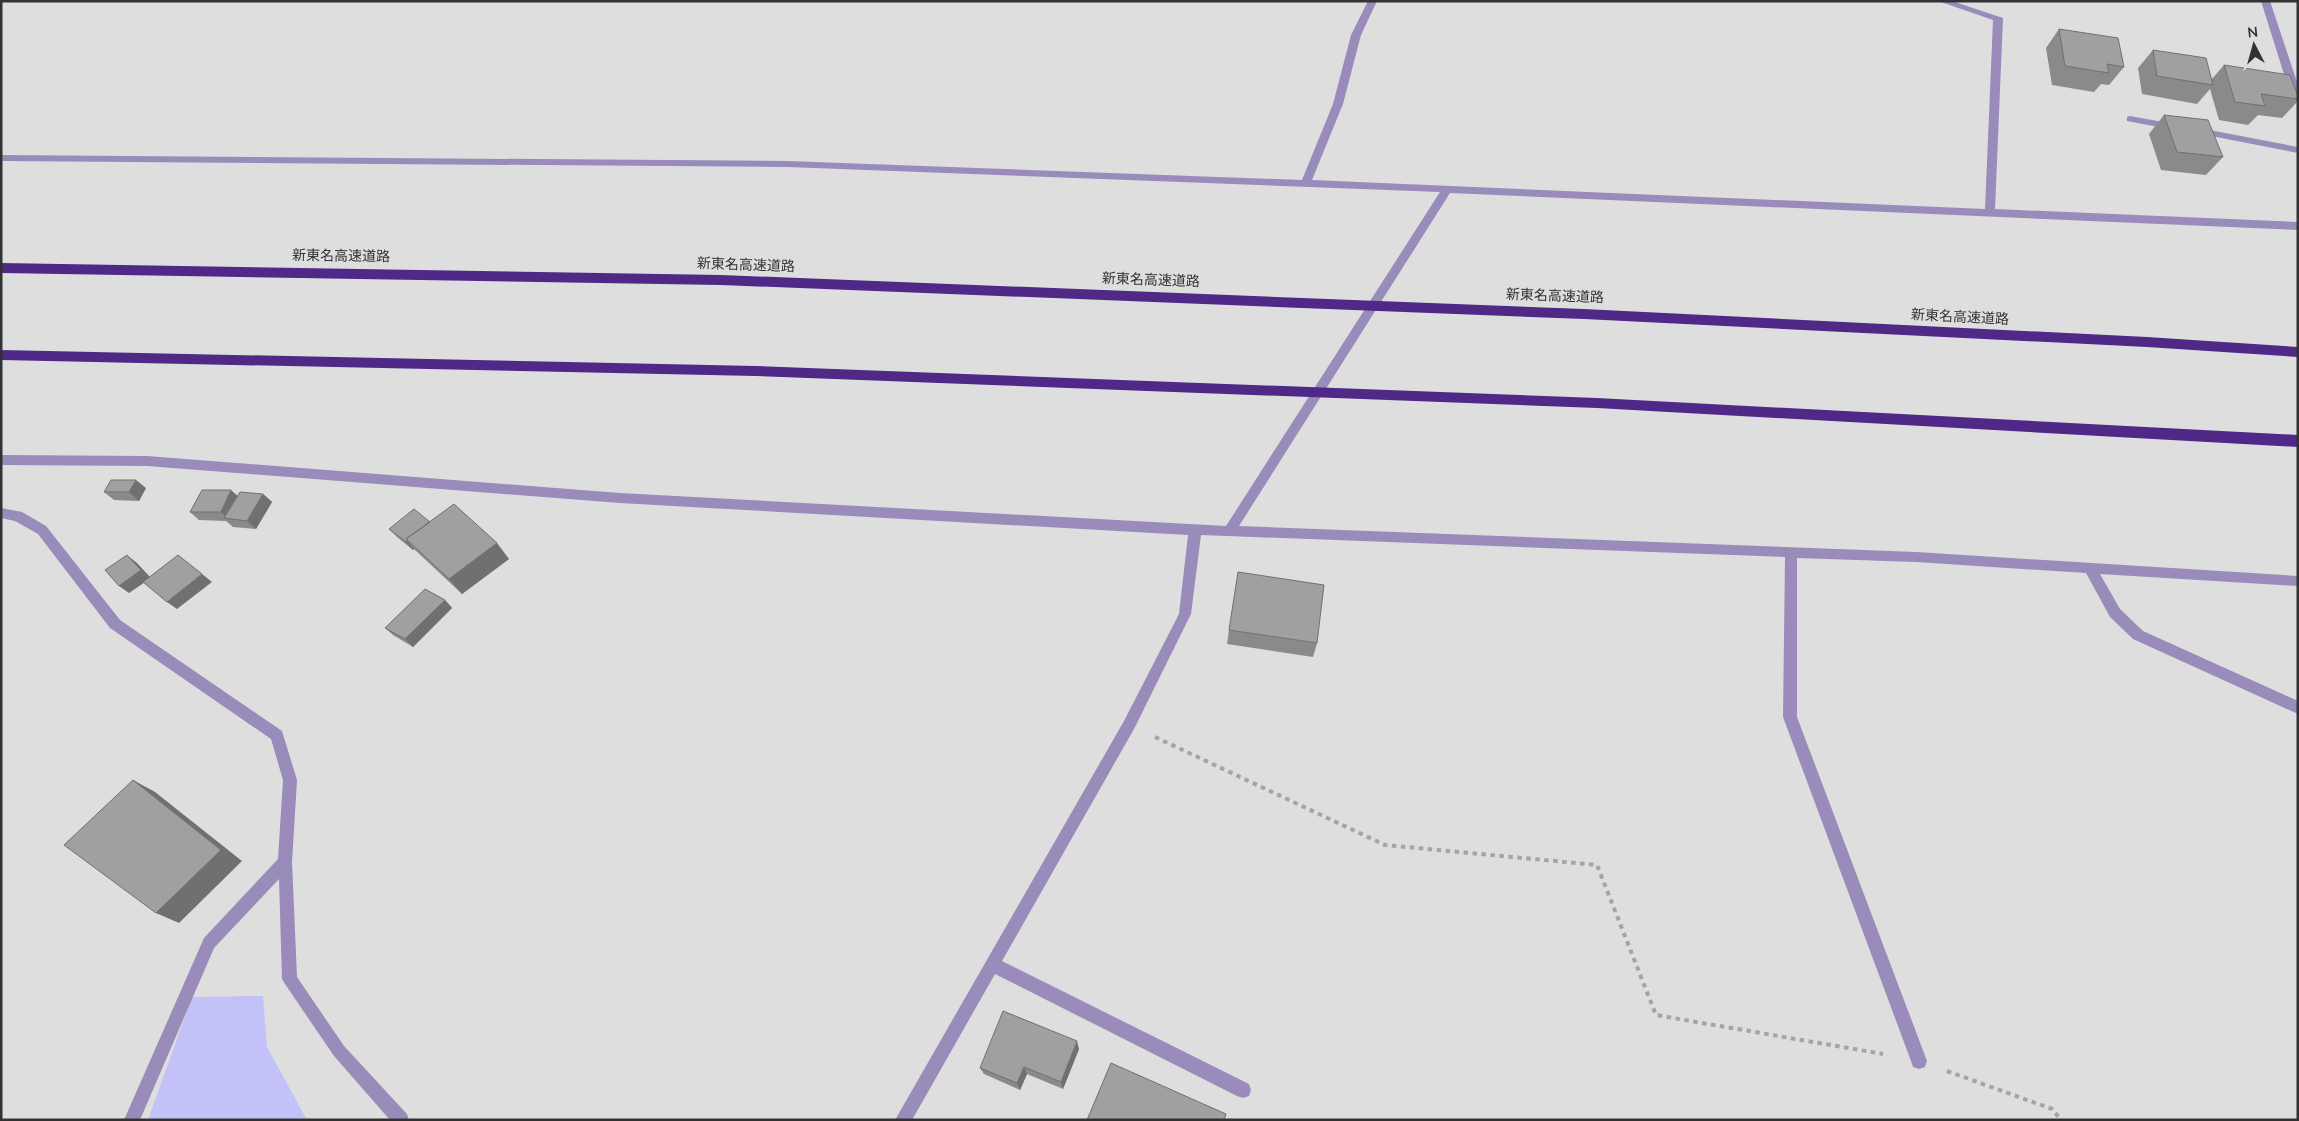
<svg xmlns="http://www.w3.org/2000/svg" width="2299" height="1121" viewBox="0 0 2299 1121" font-family="'Nunito Sans','Noto Sans JP',sans-serif">
	<rect width="100%" height="100%" fill="#dededf"/>
	<path fill="#c2c2f8" d="M263,996L267,1047L307,1120H148L192,997Z"/>
	<g fill="none" stroke-linecap="round" stroke-linejoin="round">
		<path stroke="#a4a4a5" stroke-width="4" stroke-dasharray="4.5 4.5" stroke-linecap="butt" d="M1155,737L1385,845L1597,865L1656,1015L1883,1054
			M1947,1071L2052,1109L2061,1120"/>
		<path fill="#998cba" fill-rule="evenodd" d="M1368,1H1377L1361,35L1343,104L1312,180L1985,209L1993,20L1938,1H1952L2003,18L1995,209L2298,222V230L1450,193L1239,526L1916,552L2298,576V586L2100,574L2120,609L2143,631L2298,701V714L2133,639L2110,617L2086,573L1916,562L1797,558V717L1927,1061L1925,1067L1919,1069L1913,1067L1911,1061L1783,717L1785,557L1201,535L1191,614L1134,729L1002,961L1249,1084L1251,1090L1249,1096L1243,1098L1237,1096L995,974L912,1120H895L1124,721L1179,614L1188,535L620,503L147,466L1,465V455L147,456L620,493L1226,526L1440,192L788,167L1,161V155L788,161L1302,180L1333,104L1351,35Z
			M2261,1H2270L2298,85V96L2295,95L2287,84Z
			M2130,116L2174,124L2179,127L2174,130L2127,121V117Z
			M2199,128L2298,147V153L2196,133V129Z
			M1,508L22,512L46,526L120,620L282,731L297,780L292,862L297,977L344,1046L407,1114L409,1120H390L334,1056L285,984L282,979L279,879L214,948L140,1120H124L204,938L278,859L283,780L271,739L110,628L38,534L15,521L1,518Z"/>
		<path fill="#4f2888" fill-rule="evenodd" d="M1,263L721,275L1584,309L2147,337L2298,347V357L2147,347L1584,319L721,285L1,273Z
			M1,350L756,366L1597,398L2298,435V447L1597,408L756,376L1,360Z"/>
	</g>
	<path fill="#8a8a8b" d="M2059,29L2124,67L2109,85L2101,84L2094,92L2052,85L2046,48Z
		M2153,50L2211,80L2224,65L2298,99V101L2282,118L2258,115L2248,125L2219,120L2210,89L2197,104L2142,94L2138,68Z
		M2164,115L2223,157L2206,175L2161,170L2149,134Z
		M146,488L139,501L114,500L104,492Z
		M263,494L272,502L256,529L233,527L226,521L199,520L190,512Z
		M430,522L509,559L462,594L414,549L413,550L397,537L389,529Z
		M445,600L452,608L413,647L393,635L385,628Z
		M1229,630L1317,643L1313,657L1227,644Z
		M1079,1049L1063,1089L1027,1074L1020,1090L984,1074L980,1068Z"/>
	<path fill="#707071" d="M136,480L146,488L139,501L129,492Z
		M231,490L240,498L228,519L221,512Z
		M263,494L272,502L256,529L247,521Z
		M407,541L414,549L413,550L406,542Z
		M497,543L509,559L462,594L449,579Z
		M127,555L137,563L151,578L129,593L119,586Z
		M202,574L212,582L177,609L167,602Z
		M445,600L452,608L413,647L405,639Z
		M133,780L155,792L242,861L179,923L156,913Z
		M1077,1041L1079,1049L1063,1089L1061,1082Z
		M1024,1067L1027,1074L1020,1090L1017,1083Z"/>
	<path fill="#a0a0a2" stroke="#707071" d="M2059,29L2118,38L2124,67L2107,64L2109,73L2065,66Z
		M2153,50L2206,58L2213,85L2157,76Z
		M2224,65L2290,75L2298,96V99L2261,94L2265,106L2235,102Z
		M2164,115L2208,120L2223,157L2177,152Z
		M111,480H136L129,492H104Z
		M202,490H231L221,512H190Z
		M240,492L263,494L247,521L224,518Z
		M454,504L497,543L449,579L406,539Z
		M414,509L430,522L406,539L407,541L406,542L389,529Z
		M127,555L141,570L119,586L105,570Z
		M178,555L202,574L167,602L143,582Z
		M1238,572L1324,585L1317,643L1229,630Z
		M425,589L445,600L405,639L385,628Z
		M133,780L221,850L156,913L64,845Z
		M1003,1011L1077,1041L1061,1082L1024,1067L1017,1083L980,1068Z
		M1111,1063L1226,1114L1224,1120H1087Z"/>
	<g text-anchor="middle" dominant-baseline="central" stroke-width="5" stroke-linejoin="round" paint-order="stroke">
		<g font-size="14" fill="#313232" stroke="#dededf">
			<text transform="translate(341 256) rotate(1)">新東名高速道路</text>
			<text transform="translate(746 265) rotate(2)">新東名高速道路</text>
			<text transform="translate(1151 280) rotate(2)">新東名高速道路</text>
			<text transform="translate(1555 296) rotate(2)">新東名高速道路</text>
			<text transform="translate(1960 317) rotate(3)">新東名高速道路</text>
		</g>
	</g>
	<rect width="2299" height="1121" fill="none" stroke="#313232" stroke-width="5"/>
	<g transform="translate(2254 45) rotate(354)" stroke="#dededf" stroke-width="4" paint-order="stroke">
	<path d="M0-4L9 19L0 12L-9 19Z" fill="#313232"/>
	<text y="-8" font-size="14" font-weight="bold" text-anchor="middle" fill="#313232">N</text>
	</g>
</svg>
